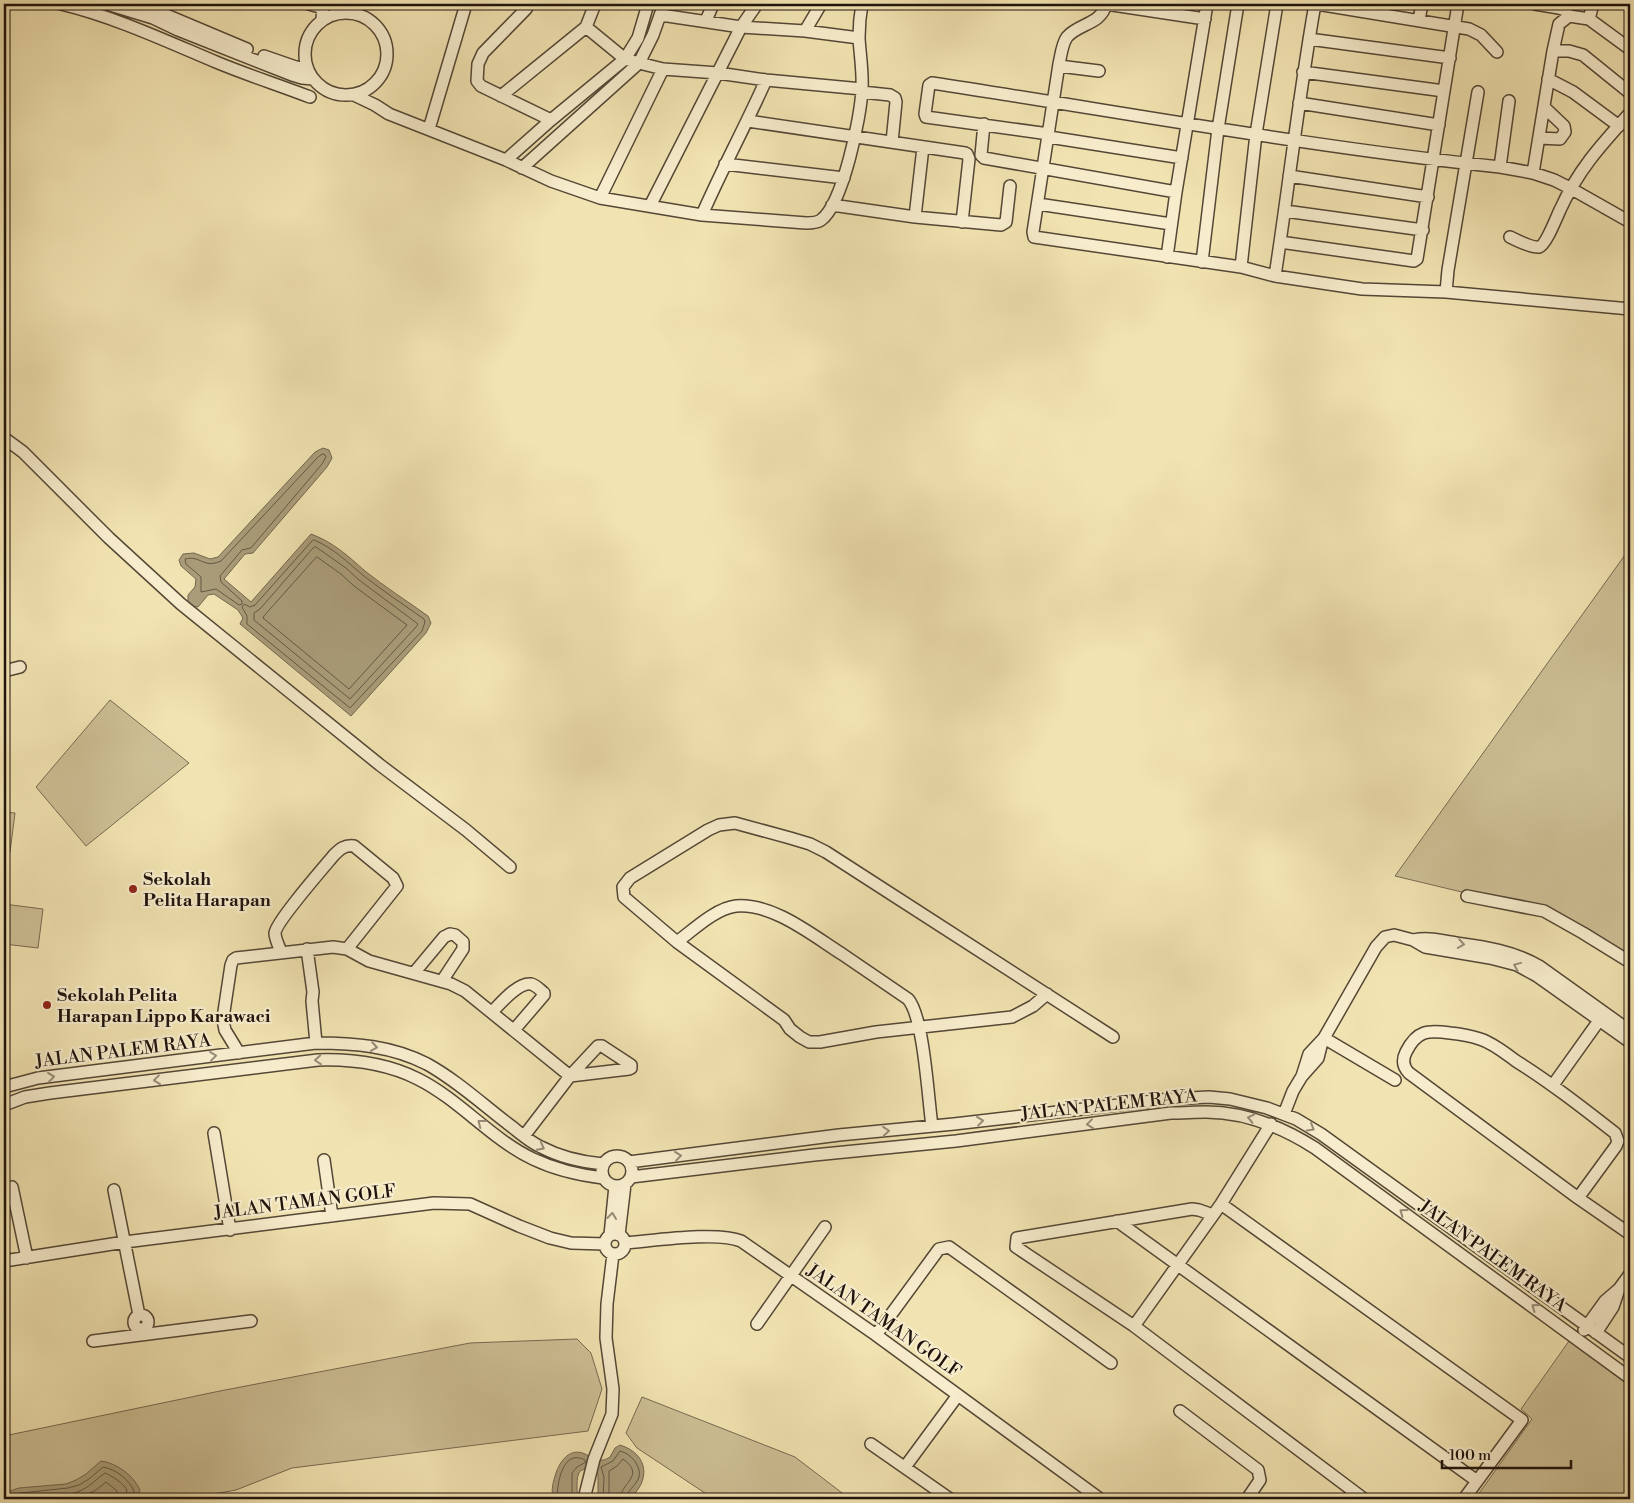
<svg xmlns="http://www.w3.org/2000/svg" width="1634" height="1503" viewBox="0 0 1634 1503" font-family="'Libre Bodoni',serif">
	<rect width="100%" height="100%" fill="#f2e4b2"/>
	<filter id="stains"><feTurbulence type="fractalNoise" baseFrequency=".004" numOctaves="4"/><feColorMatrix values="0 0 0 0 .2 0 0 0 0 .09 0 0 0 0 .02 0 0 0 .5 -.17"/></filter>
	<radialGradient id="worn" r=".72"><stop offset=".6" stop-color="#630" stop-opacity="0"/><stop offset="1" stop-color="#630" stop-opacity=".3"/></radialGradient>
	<path fill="#cec096" stroke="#766a52" d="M1630,548V969L1541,911L1395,876Z
		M110,700L189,763L86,846L36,787Z
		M4,812L15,813L10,852L4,851Z
		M4,904L43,909L38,948L4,944Z
		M577,1339L591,1353L602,1389L588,1431L292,1468L236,1490L185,1499H4V1436L220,1391L470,1343Z
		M1569,1341L1630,1386V1499H1475L1532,1419L1521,1409Z
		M642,1397L795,1457L850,1499H714L637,1448L626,1433Z"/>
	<path fill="#aa9d7a" stroke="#72664e" d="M323,448L329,450L332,458L327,467L253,553L245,554L224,579L251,602L311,534C333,542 348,556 365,571C385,587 407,601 428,616L431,623L426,633L351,716L240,624L243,618L238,610L214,594L208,595L198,607L192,606L188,603V595L195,587L196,579L181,566L179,560L183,554L194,553L210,559L218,557L315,452Z
		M620,1445C649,1454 651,1481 629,1499H598V1474C572,1459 578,1484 577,1499H553C551,1489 553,1482 556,1473C560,1461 570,1447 585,1454C590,1456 596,1462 603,1460C605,1460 608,1458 610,1457L615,1448Z
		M101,1461C117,1463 134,1476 140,1490L137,1497C109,1499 82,1499 55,1499L50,1498L4,1499V1493L19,1488L66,1484L76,1480L86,1474Z"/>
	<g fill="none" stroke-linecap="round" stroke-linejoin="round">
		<path stroke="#645844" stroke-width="1" d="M323,454L325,455L326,457L322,464L251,548L242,550L220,576L221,582L242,601V604L239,605L216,589L201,592V577L186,564L185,559C201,555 203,569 221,561L318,457Z
			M314,540C334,548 348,563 364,576C383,591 404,605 424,619L425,622L422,631L350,708L247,624V616L242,607L244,604L250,607L255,605L312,541Z
			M316,547L346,568L359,580L418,624L416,627L350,699L254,620V613L260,609L313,548Z
			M317,557L341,574L354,586L407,625L349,689L263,618L264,616Z
			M4,1497L21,1493L68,1488L79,1485L89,1479L103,1467C115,1469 129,1479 134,1491L131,1499
			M22,1499C42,1496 63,1499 82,1490C91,1486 97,1478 105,1473C112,1476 123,1483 127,1490L125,1499
			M79,1499L96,1490L106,1482L117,1491V1499
			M557,1499C557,1485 562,1448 585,1460L586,1462L577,1467L572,1473V1499
			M603,1499L604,1477L601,1467L613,1461L620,1451C627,1453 632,1457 636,1463C647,1482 628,1485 626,1499
			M609,1499V1471L617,1466L623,1459C646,1476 621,1482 620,1499"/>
		<defs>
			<path id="minor" d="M61,4C115,17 166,41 216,62C247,75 279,85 310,97
				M107,4L153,18L178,30L292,75L302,78L313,79
				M140,4L247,49
				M309,4L323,8
				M529,4L526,9L483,53L478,64L477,81L481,86L551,120
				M1317,4L1469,29L1481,35L1497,52
				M1535,4L1559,8L1565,10L1569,16L1589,19L1630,49
				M305 54a41 41 0 1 1 82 0a41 41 0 1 1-82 0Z
				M661,15L741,27L805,31L859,38
				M322,19L323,4
				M1205,19L1106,4C1101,25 1079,23 1067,37C1062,44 1061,55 1059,64L1033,232L1034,237L1241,267L1275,276L1362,289L1446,292L1630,309
				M1589,19L1593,4
				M1419,20L1422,4
				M706,21L713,4
				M586,27L625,59L639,63L663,69L718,73L766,80L862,89
				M805,31L821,4
				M1309,39L1450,58
				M1553,51H1569L1583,55L1630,93
				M264,56L296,67L308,69
				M1059,66L1099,71
				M1303,72L1444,91
				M1548,79L1573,92L1619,126
				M862,92L890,95L895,98L896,102L892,142
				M354,95L375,105L389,114L506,160L551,120L625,59L638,38L648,4
				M501,96L586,27L595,4
				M1299,103L1439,125
				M748,121L965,153L967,154L969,159L962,222
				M984,124L981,155L984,158L1176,192
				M429,129L466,4
				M1049,134L926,117L925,114L929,85L932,83C1122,112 1310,147 1500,167L1533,173L1554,180L1570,188L1630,222
				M1049,137L1182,158
				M1539,138L1560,139L1565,132L1564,126L1544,107
				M506,160L551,181L600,198L702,215L806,223C811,223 817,223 821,220C843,204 861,116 862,89C863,72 860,55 859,38C859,27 860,15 862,4
				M725,164L844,178
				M1500,167L1509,101
				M522,168L639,63L653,35L664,4
				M1533,173L1553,51L1559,24L1569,16
				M1289,176L1428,197
				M600,198L663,69
				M1038,204L1171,224
				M832,205L915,217L1001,225L1006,222L1010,186
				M650,206L741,27L757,4
				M1285,211L1423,230
				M702,215C722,169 746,125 766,80
				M915,217L923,147
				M1510,237C1516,240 1533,248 1539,247C1546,245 1557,216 1560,210C1578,170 1601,145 1630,113
				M1280,242L1414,261L1417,259L1458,4
				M1167,257L1176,192L1207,4
				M1202,262L1218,129L1238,4
				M1241,267L1256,134L1277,4
				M1275,276C1289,185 1299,94 1315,4
				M1446,292L1448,270L1478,92
				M4,438L23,452L109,538L181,604L380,765L466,830L510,867
				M4,671L20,667
				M1467,896L1544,911L1583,933L1630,962
				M1413,940C1428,937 1441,940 1456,943C1485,947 1513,951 1539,966L1630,1031
				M677,942C693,930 716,908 736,906C773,903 812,935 842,954C864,969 886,984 908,999C924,1017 928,1099 932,1126
				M307,949L313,992L312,1001L316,1043
				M281,952C279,946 275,939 275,933C276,922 324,867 334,855C340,849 344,845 354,846L393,878L397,886L347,949
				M414,973L444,937L450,934L455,935L463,942V949L442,981
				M1047,994L1033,1006L1012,1017L876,1032L820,1042H809L800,1037L790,1029L784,1020L677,942L624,897L623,887L630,878L708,830L719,825L735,823L790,838L810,844L826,852L1113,1037
				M492,1012C500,1004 518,982 531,984C536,985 540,990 544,993V995L514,1030
				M1324,1038L1395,1080
				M239,1053L225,1030L224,1025L223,1018L231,965L233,960L236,958L333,947L347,949L369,961L451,984L465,991L570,1076L629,1069L631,1068V1065L602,1046H598L570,1076L524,1136
				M1302,1076L1309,1054L1324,1038L1376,947L1385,937L1394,935L1413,940L1425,947L1490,958L1517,965L1537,976L1630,1042
				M1553,1085L1603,1015
				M4,1087L38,1078L316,1043C354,1043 392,1046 427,1064C456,1080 481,1103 507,1123C518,1131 528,1141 541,1147C560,1157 581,1162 603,1164
				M4,1105L25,1097L50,1093L318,1060C353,1059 386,1063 418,1079C460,1100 491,1139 533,1159C556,1170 578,1175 603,1178
				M1284,1114L1293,1091L1302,1076L1318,1058L1322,1042
				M1271,1124L1221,1204L1134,1326L1364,1499
				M214,1133L230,1230
				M602 1171a15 15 0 1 1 30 0a15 15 0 1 1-30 0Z
				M324,1160L332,1216
				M629,1162L839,1135L954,1124L1170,1099L1209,1097L1230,1099L1267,1108L1296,1119L1321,1134L1630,1357
				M631,1177L814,1155L956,1141L1171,1113C1183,1113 1195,1112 1206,1112C1246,1112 1282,1127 1315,1148L1630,1378
				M12,1187L27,1258
				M114,1190L139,1315
				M1578,1198L1616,1146L1618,1141L1615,1133C1583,1108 1551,1083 1516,1061C1505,1053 1493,1043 1480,1039C1471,1036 1460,1034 1450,1033C1428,1030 1417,1030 1406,1052C1402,1060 1403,1067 1409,1073L1578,1198L1630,1234
				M1221,1204L1522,1420L1464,1499
				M1117,1221L1477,1481
				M605 1244a10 10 0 1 1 20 0a10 10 0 1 1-20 0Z
				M610,1235L615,1186
				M619,1235L625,1184
				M625,1243C652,1241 717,1231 741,1241L876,1335L1100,1499
				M4,1261L125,1242L434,1203L470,1204L519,1226L550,1238L571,1243L605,1244
				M134 1322a7 7 0 1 1 14 0a7 7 0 1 1-14 0Z
				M757,1324L825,1227
				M1134,1326L1016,1247L1017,1238L1192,1209L1199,1210L1213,1215
				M1584,1330L1605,1301L1619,1289L1630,1274
				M1596,1333L1613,1307L1619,1289
				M876,1335L939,1249L949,1247L1111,1363
				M93,1341L251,1321
				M1180,1411L1258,1470L1260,1480L1247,1499
				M871,1444L950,1499
				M905,1467L958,1395
				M584,1499L594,1459L612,1414L613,1389L606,1338L607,1304L613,1254"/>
		</defs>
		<use href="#minor" stroke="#544736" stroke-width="14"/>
		<use href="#minor" stroke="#f7edcd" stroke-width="11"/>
	</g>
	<defs><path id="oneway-chevron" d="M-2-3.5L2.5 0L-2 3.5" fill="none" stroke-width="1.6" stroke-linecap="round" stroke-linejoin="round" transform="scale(1.25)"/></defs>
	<g stroke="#968b77">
		<use href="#oneway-chevron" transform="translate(1461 944) rotate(9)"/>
		<use href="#oneway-chevron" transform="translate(1517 966) rotate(-158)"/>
		<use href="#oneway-chevron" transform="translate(374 1047) rotate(9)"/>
		<use href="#oneway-chevron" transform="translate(213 1056) rotate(-7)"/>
		<use href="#oneway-chevron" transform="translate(318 1060) rotate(176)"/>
		<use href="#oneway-chevron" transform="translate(51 1077) rotate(-7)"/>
		<use href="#oneway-chevron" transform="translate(157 1080) rotate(173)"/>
		<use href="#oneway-chevron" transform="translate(1251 1118) rotate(-167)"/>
		<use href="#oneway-chevron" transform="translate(980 1121) rotate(-7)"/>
		<use href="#oneway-chevron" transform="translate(481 1123) rotate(-142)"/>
		<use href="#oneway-chevron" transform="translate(1090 1124) rotate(173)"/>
		<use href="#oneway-chevron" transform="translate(1311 1128) rotate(30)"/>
		<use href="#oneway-chevron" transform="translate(886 1131) rotate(-5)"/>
		<use href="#oneway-chevron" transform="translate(541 1147) rotate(28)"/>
		<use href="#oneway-chevron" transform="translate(678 1156) rotate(-7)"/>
		<use href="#oneway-chevron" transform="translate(1403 1212) rotate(-144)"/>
		<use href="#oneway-chevron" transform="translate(612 1216) rotate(-84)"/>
		<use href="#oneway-chevron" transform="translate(1535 1307) rotate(-144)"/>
	</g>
	<g fill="#8f2418" stroke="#f7edcd" stroke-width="2">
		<circle cx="133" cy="889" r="5"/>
		<circle cx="47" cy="1005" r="5"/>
	</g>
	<g text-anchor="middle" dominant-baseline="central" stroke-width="4.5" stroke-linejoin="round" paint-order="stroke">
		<g font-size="18" font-weight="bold" fill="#1f130d" stroke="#f7edcd" text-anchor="start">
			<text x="143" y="879">Sekolah<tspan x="143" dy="21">Pelita Harapan</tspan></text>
			<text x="57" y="995">Sekolah Pelita<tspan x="57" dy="21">Harapan Lippo Karawaci</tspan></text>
		</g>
		<g font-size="18" fill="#1f130d" stroke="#f7edcd">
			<text transform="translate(123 1051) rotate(-7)">JALAN PALEM RAYA</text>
			<text transform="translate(1109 1105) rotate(-6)">JALAN PALEM RAYA</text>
			<text transform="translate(305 1202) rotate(-7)">JALAN TAMAN GOLF</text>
			<text transform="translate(1493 1256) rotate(36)">JALAN PALEM RAYA</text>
			<text transform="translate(884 1321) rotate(35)">JALAN TAMAN GOLF</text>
		</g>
	</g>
	<rect width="1634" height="1503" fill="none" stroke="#f2e4b2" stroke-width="20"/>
	<rect x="5" y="5" width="1624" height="1493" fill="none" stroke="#1f130d" stroke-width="2.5"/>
	<rect x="10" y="10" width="1614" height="1483" fill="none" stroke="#1f130d"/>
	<path d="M1442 1460v8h129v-8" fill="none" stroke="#1f130d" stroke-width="2.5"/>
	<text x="1449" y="1460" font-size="15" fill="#1f130d" stroke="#f7edcd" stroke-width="4" paint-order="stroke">100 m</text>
	<rect width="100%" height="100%" filter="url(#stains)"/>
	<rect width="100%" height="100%" fill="url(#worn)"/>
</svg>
